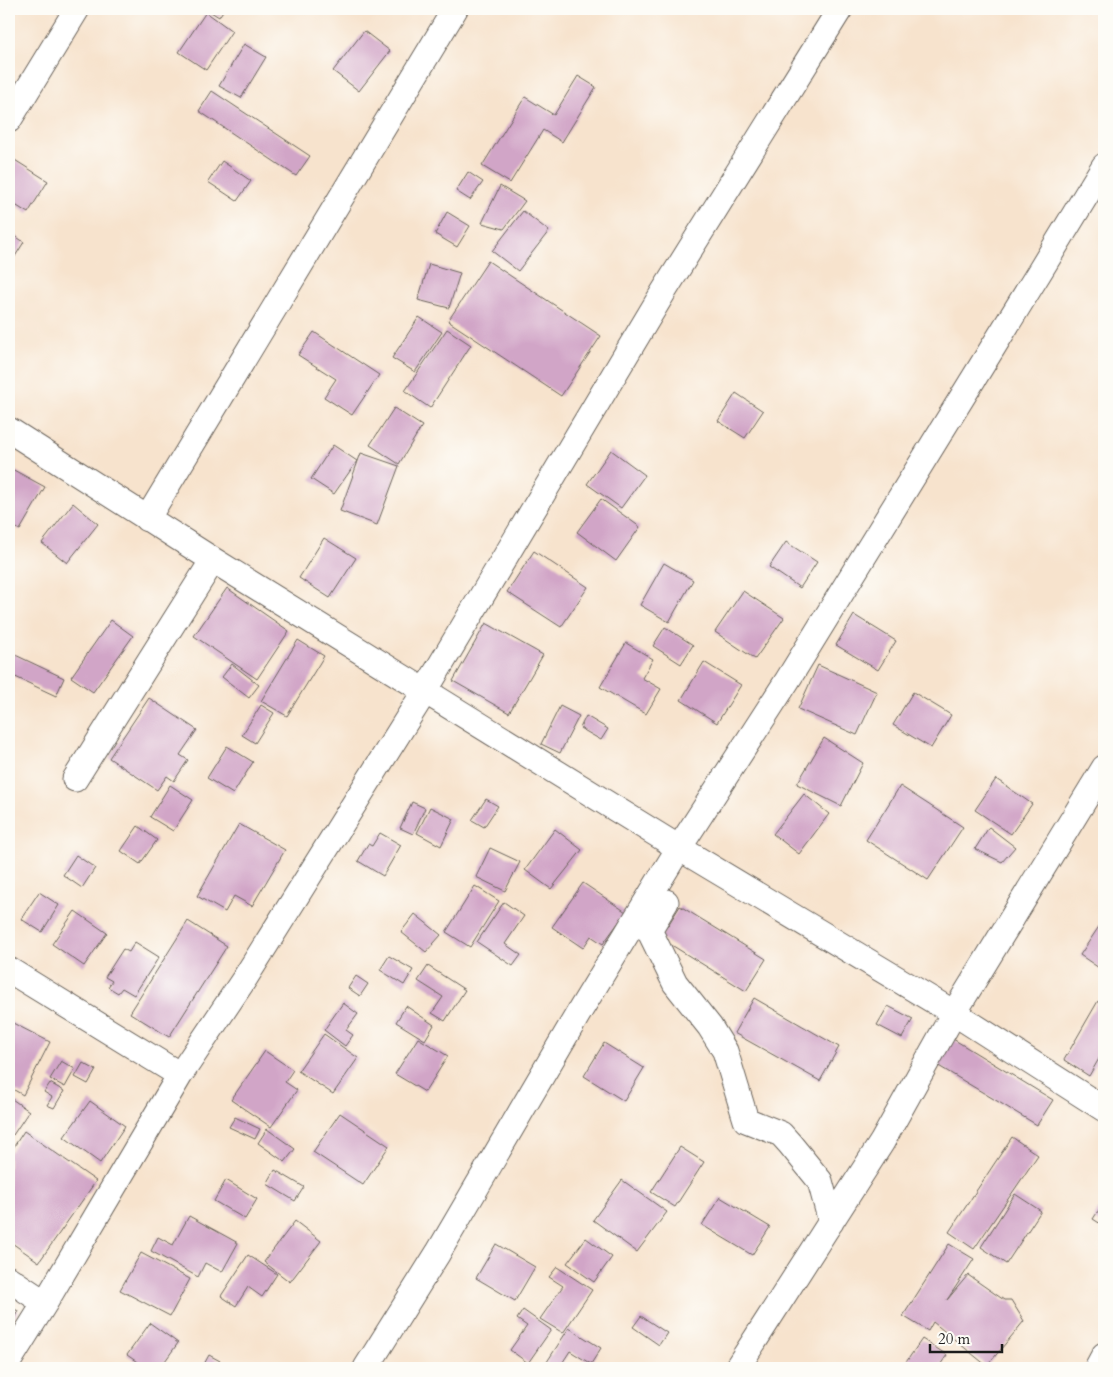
<svg xmlns="http://www.w3.org/2000/svg" width="1113" height="1377" viewBox="0 0 1113 1377" font-family="Cardo,serif">
	<rect width="100%" height="100%" fill="#fdfcf7"/>
	<filter id="ink" filterUnits="userSpaceOnUse"><feTurbulence type="fractalNoise" baseFrequency=".02" numOctaves="2"/><feDisplacementMap in="SourceGraphic" scale="10" xChannelSelector="R" yChannelSelector="G"/><feConvolveMatrix kernelMatrix="1 2 1 2 8 2 1 2 1" color-interpolation-filters="sRGB"/></filter>
	<filter id="wash" filterUnits="userSpaceOnUse"><feTurbulence type="fractalNoise" baseFrequency=".0096" numOctaves="4" result="noise"/><feDisplacementMap in="SourceGraphic" scale="20" xChannelSelector="R" yChannelSelector="G"/><feGaussianBlur stdDeviation="1.12" result="paint"/><feColorMatrix in="noise" values="0 0 0 0 0 0 0 0 0 0 0 0 0 0 0 0 0 1.4 0 .05"/><feComposite in="paint" operator="in"/></filter>
	<g filter="url(#wash)">
		<rect width="100%" height="100%" fill="#f7e3cd"/>
		<g id="blocks">
			<path fill="#d1a5c7" d="M206,9H224L219,17Z
				M206,12L232,31L206,70L179,52Z
				M364,31L390,51L359,91L333,71Z
				M244,44L266,57L241,98L219,86Z
				M578,76L596,87L562,142L543,130L510,183L482,166L525,97L554,115Z
				M212,91L310,156L296,176L199,111Z
				M10,157L48,181L28,213L9,201V158Z
				M222,161L251,181L237,201L208,182Z
				M468,172L483,182L470,200L456,191Z
				M500,186L525,201L504,229L482,223Z
				M523,211L549,231L518,271L492,251Z
				M447,212L470,226L457,247L435,234Z
				M9,232L24,242L9,266Z
				M488,261L601,336L561,396L448,321Z
				M429,264L460,273L449,308L418,300Z
				M419,317L442,332L415,372L392,358Z
				M447,329L471,345L430,408L405,391Z
				M314,332L379,375L352,415L324,397L336,379L298,355Z
				M736,393L763,411L745,438L718,421Z
				M394,408L422,426L399,464L370,445Z
				M333,445L357,461L334,494L311,479Z
				M611,450L645,475L621,508L587,484Z
				M361,453L399,466L377,525L340,511Z
				M10,468L45,487L20,530L9,524Z
				M601,499L640,527L616,561L577,532Z
				M73,503L98,524L67,563L42,543Z
				M324,538L356,558L330,598L299,578Z
				M786,542L817,562L800,588L769,567Z
				M534,551L588,587L561,627L507,592Z
				M664,563L693,580L669,622L640,605Z
				M227,588L289,631L257,679L194,636Z
				M743,591L784,618L755,659L715,632Z
				M854,615L896,641L878,670L836,645Z
				M111,620L133,636L93,692L71,677Z
				M486,623L543,655L509,713L453,681Z
				M665,627L693,645L681,664L653,646Z
				M298,640L324,656L287,716L261,701Z
				M626,643L653,659L642,678L661,689L646,714L600,687Z
				M9,652L64,678L56,696L9,674Z
				M704,662L741,685L717,723L681,700Z
				M232,664L259,685L249,698L222,677Z
				M818,665L877,692L857,735L798,709Z
				M913,692L951,715L931,748L893,725Z
				M149,698L197,730L180,755L188,760L174,781L167,776L157,790L109,758Z
				M261,705L274,713L255,743L242,735Z
				M560,706L579,716L560,753L541,744Z
				M586,716L608,729L601,740L580,728Z
				M824,738L863,763L841,806L797,784Z
				M227,746L253,762L233,794L207,778Z
				M996,779L1032,804L1011,834L975,810Z
				M170,785L193,800L173,831L150,817Z
				M900,786L963,827L928,880L866,840Z
				M804,794L829,814L799,854L773,834Z
				M486,799L498,806L484,827L472,820Z
				M412,802L425,808L413,834L400,828Z
				M430,807L454,819L441,846L417,833Z
				M239,824L285,850L252,906L234,896L225,912L197,896Z
				M138,826L157,840L140,864L121,851Z
				M989,827L1015,847L1002,862L975,849Z
				M555,829L582,850L551,889L525,870Z
				M380,833L401,845L383,876L358,861L368,844L372,846Z
				M490,848L520,862L505,891L476,877Z
				M76,855L95,868L82,888L63,875Z
				M583,883L626,912L603,944L591,936L583,948L552,927Z
				M475,886L499,901L470,947L446,932Z
				M39,892L59,905L42,932L21,919Z
				M504,902L524,916L505,944L521,955L513,966L477,942Z
				M680,906L766,959L746,991L660,938Z
				M75,911L107,933L84,966L52,944Z
				M415,914L441,935L426,952L401,932Z
				M1104,919V966L1102,970L1080,955Z
				M188,921L227,946L169,1037L130,1013Z
				M135,942L159,957L134,995L122,988L118,993L108,987L112,981L105,977L123,949L129,952Z
				M389,956L413,970L404,985L380,970Z
				M428,966L465,990L445,1021L432,1013L443,997L418,981Z
				M356,976L368,984L360,996L348,988Z
				M754,998L839,1047L820,1081L734,1033Z
				M1098,1001L1104,1004V1050L1089,1076L1064,1060Z
				M343,1003L358,1014L346,1030L353,1035L345,1046L324,1030Z
				M406,1006L434,1025L425,1040L396,1022Z
				M888,1006L913,1019L902,1038L877,1025Z
				M9,1021L50,1042L23,1095L9,1087Z
				M324,1034L358,1058L333,1094L298,1071Z
				M418,1038L448,1056L425,1092L395,1074Z
				M953,1039L1053,1100L1037,1125L937,1065Z
				M604,1043L644,1068L624,1101L584,1076Z
				M265,1051L293,1070L285,1082L297,1090L271,1127L231,1100Z
				M61,1061L75,1069L65,1087L50,1079Z
				M83,1063L96,1070L88,1084L75,1077Z
				M50,1083L64,1091L54,1108L47,1105L52,1097L44,1092Z
				M9,1097L29,1111L13,1135L9,1132Z
				M90,1101L125,1126L100,1163L64,1137Z
				M340,1113L389,1146L363,1185L313,1152Z
				M235,1117L260,1129L255,1139L229,1127Z
				M267,1129L295,1149L285,1162L258,1143Z
				M24,1131L96,1181L39,1262L9,1241V1154Z
				M1012,1137L1038,1155L974,1249L949,1232Z
				M680,1147L704,1162L675,1207L651,1192Z
				M275,1170L304,1187L295,1201L267,1184Z
				M226,1180L257,1199L245,1219L214,1201Z
				M622,1180L667,1212L637,1252L593,1220Z
				M1015,1194L1041,1211L1006,1264L981,1247Z
				M720,1197L770,1227L752,1255L702,1225Z
				M1104,1202V1226L1093,1219Z
				M189,1216L238,1243L222,1272L205,1263L198,1277L151,1251L158,1237L173,1245Z
				M295,1221L321,1241L290,1282L264,1262Z
				M586,1238L612,1257L594,1282L567,1263Z
				M496,1244L535,1267L515,1301L476,1278Z
				M949,1244L974,1259L947,1300L968,1275L1004,1300H1011L1024,1321L987,1366L933,1322L928,1331L903,1316Z
				M141,1253L190,1279L170,1316L120,1290Z
				M248,1255L277,1274L262,1297L248,1287L236,1306L221,1296Z
				M557,1267L592,1290L563,1333L540,1319L563,1286L549,1277Z
				M9,1306L18,1311L9,1327Z
				M523,1310L551,1330L528,1363L510,1350L527,1326L517,1319Z
				M641,1316L667,1333L659,1345L633,1327Z
				M150,1323L178,1343L160,1368H146L127,1355Z
				M569,1328L601,1348L591,1364L570,1351L559,1368H543Z
				M922,1339L947,1355L938,1368H902Z
				M209,1355L233,1368H202Z"/>
		</g>
	</g>
	<g filter="url(#ink)">
		<use href="#blocks" fill-opacity="0" stroke="#69625a" stroke-width="1"/>
		<g fill="none" stroke-linecap="round" stroke-linejoin="round">
			<defs>
				<path id="minor" d="M9,120L77,9
					M9,430L213,560L679,848L954,1013L1104,1109
					M147,519L455,9
					M75,779L213,560
					M666,902L649,930L675,983L710,1027L725,1051L746,1120L781,1134L790,1144L820,1181L831,1222
					M9,970L180,1075
					M9,1279L45,1303
					M9,1361L45,1303L180,1075L245,978L425,691L664,291L840,9
					M366,1368L438,1253L581,1009L679,848L787,681L1040,271L1104,166
					M737,1368L882,1142L954,1013L1104,768
					M1097,1368L1104,1355"/>
			</defs>
			<use href="#minor" stroke="#69625a" stroke-width="27"/>
			<use href="#minor" stroke="#fff" stroke-width="25"/>
		</g>
	</g>
	<rect width="1113" height="1377" fill="none" stroke="#fdfcf7" stroke-width="30"/>
	<path d="M930 1344v8h72v-8" fill="none" stroke="#1c1c1c" stroke-width="2.5"/>
	<text x="938" y="1344" font-size="15" fill="#1c1c1c" stroke="#fdfcf7" stroke-width="4" paint-order="stroke">20 m</text>
</svg>
